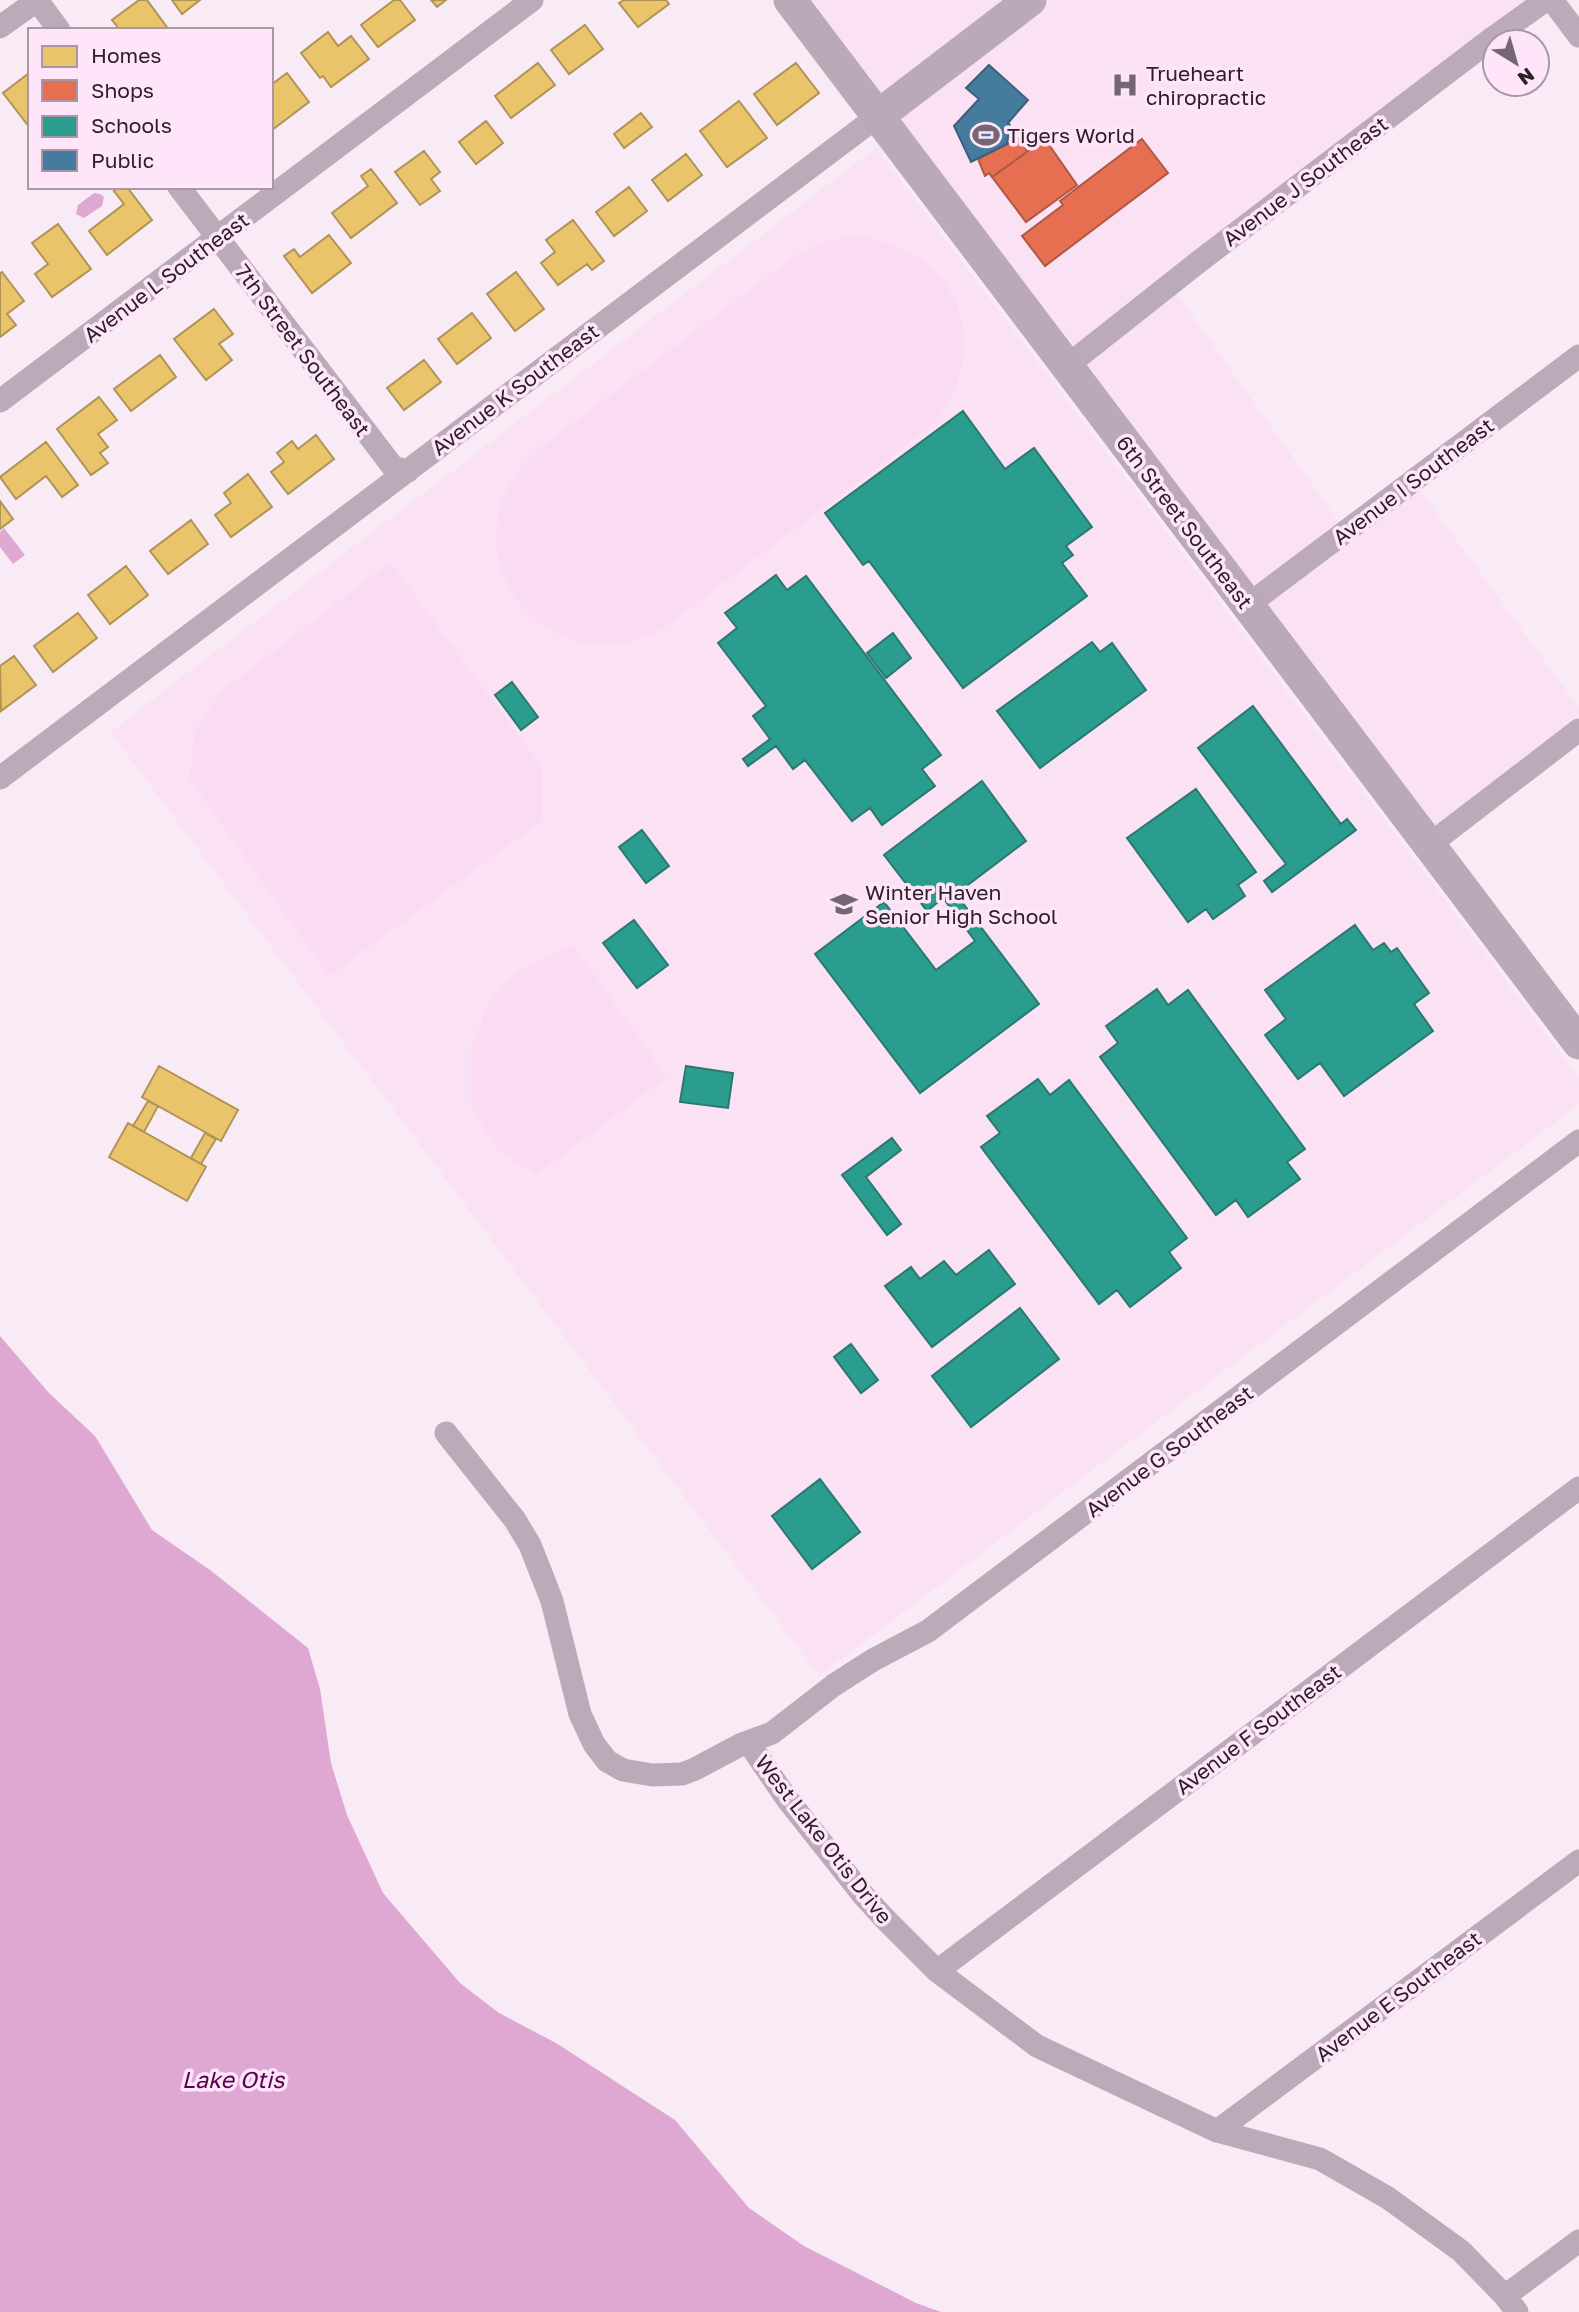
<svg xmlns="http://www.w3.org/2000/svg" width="1579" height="2312" viewBox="0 0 1579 2312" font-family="'Golos Text',sans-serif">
	<rect width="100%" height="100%" fill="#f9ebf6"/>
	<path fill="#fae2f4" d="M803,0H1011L879,100Z
		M1049,0H1526L1194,251L1068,351L893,119Z
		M876,148L1579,1077V1104L819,1676L110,732Z
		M1177,294L1339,522L1249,590L1082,369Z
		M1420,490L1579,708V716L1430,829L1263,608Z"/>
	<path fill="#fbdbf4" d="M863,237C963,252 997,354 929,428L664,628C539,695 433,539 541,447L797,254L829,240Z
		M390,562L542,767V821L329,976L190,780L194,732L222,691Z
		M573,945L667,1077L536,1175L498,1150L471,1108V1049L488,1004L517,971Z"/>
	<path fill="#dea8d3" d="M94,193L100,194L104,197L102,206L84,218L76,214L78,205Z
		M4,528L25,555L13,564L0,547V532Z
		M0,1336L49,1393L95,1436L152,1530L210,1570L308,1648L320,1689L331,1763L347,1815L383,1893L460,1983L499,2013L556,2043L675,2120L749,2208L804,2246L916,2303L941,2312H0Z"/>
	<path fill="#e9c46a" stroke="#b09356" stroke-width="2" d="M139,0H147L169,30H120L112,20Z
		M172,0H200L182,14Z
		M394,0H400L415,20L378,47L361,25Z
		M431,0H446L437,7Z
		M624,0H666L669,4L638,27L619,3Z
		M585,25L603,49L569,74L551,50Z
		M328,32L338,46L351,36L369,59L331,87L323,76L320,78L301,53Z
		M538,63L555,85L511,118L495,96Z
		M796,63L819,93L777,125L754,94Z
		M29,73L30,74V128L3,93Z
		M287,73L309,102L272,130L271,85Z
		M739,101L767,138L727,167L700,131Z
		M641,113L652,127L624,148L614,134Z
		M486,121L503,143L476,164L459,142Z
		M424,151L440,172L431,179L440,191L420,205L395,172Z
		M686,154L702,175L668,201L652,180Z
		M371,169L397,203L351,238L332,213L368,186L361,176Z
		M118,187H127L152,220L107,255L89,231L124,204L114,191Z
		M629,187L647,211L614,236L596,212Z
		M573,220L604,261L592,270L587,264L558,285L541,263L555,252L546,240Z
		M58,224L91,269L52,297L35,274L48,264L32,243Z
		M329,235L351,263L312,293L284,256L294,249L300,257Z
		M2,272L24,301L7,314L16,325L0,337V273Z
		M516,272L544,309L515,331L487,294Z
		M214,309L233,334L219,344L232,360L206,380L174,339Z
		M472,313L491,338L457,364L438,339Z
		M160,355L176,377L131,411L114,389Z
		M424,360L441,382L404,410L387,388Z
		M99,397L117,420L98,434L108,447L100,453L108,463L91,475L57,429Z
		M316,435L334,459L288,494L271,472L284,462L277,453L292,441L298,449Z
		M46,442L78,485L62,497L46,476L16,499L0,477Z
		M248,474L272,507L231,537L215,515L231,503L224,493Z
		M0,501L13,519L0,529Z
		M191,520L208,544L168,574L150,551Z
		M126,566L148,595L110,624L88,595Z
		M78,613L97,638L53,672L34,646Z
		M14,656L36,685L1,711L0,666Z
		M159,1066L238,1110L221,1141L142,1097Z
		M148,1101L158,1106L144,1132L133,1126Z
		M128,1123L206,1167L187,1201L109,1157Z
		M205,1133L216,1139L201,1164L191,1158Z"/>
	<path fill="#e76f51" stroke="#af5845" stroke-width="2" d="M1021,137L1027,152L992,177L989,173L985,176L978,159Z
		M1045,139L1077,185L1026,222L992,177Z
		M1142,139L1168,173L1045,266L1022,236L1063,205L1060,201Z"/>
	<path fill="#2a9d8f" stroke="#2a7870" stroke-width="2" d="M963,411L1005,469L1034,448L1092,527L1066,546L1073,555L1062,563L1087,596L963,688L869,561L863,565L825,513Z
		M776,575L787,590L806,576L941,755L922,769L935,786L882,825L870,808L852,821L805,760L793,769L776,746L748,766L743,759L770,739L753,716L766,706L718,643L737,628L725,613Z
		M893,633L911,658L886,678L867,653Z
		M1092,642L1100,652L1112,643L1146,690L1040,768L997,711Z
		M512,682L538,717L521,730L495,695Z
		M1253,706L1341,824L1347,819L1356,830L1272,892L1264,881L1286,864L1198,748Z
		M982,781L1026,841L956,894L1039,1004L920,1093L815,954L884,902L936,970L975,941L943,898L927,911L884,855Z
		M1196,789L1256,872L1238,885L1245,896L1213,919L1206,909L1188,922L1127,838Z
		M642,830L669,866L646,883L619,847Z
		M634,920L668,965L637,988L603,943Z
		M1355,925L1373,950L1384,943L1391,952L1397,948L1429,993L1414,1004L1433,1031L1344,1096L1320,1063L1298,1079L1265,1035L1286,1019L1265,990Z
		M1157,989L1168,1005L1188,990L1305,1149L1287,1162L1300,1179L1248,1217L1236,1200L1216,1215L1100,1057L1118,1043L1106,1026Z
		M686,1066L733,1073L728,1108L680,1102Z
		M1038,1079L1050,1095L1069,1080L1187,1238L1169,1252L1181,1268L1130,1307L1117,1290L1099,1304L981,1147L1000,1133L987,1116Z
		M892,1138L901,1150L866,1177L901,1224L887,1235L842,1175Z
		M989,1250L1015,1284L932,1347L885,1286L911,1267L920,1279L944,1261L956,1275Z
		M1020,1308L1059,1359L971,1427L932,1376Z
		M851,1344L878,1380L861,1393L834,1357Z
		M820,1479L860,1532L812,1569L772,1516Z"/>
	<path fill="#457b9d" stroke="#3d607a" stroke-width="2" d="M989,65L1028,100L1008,123L1010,125L1007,144L971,162L954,126L979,99L966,88Z"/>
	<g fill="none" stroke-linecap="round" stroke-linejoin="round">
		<path stroke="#bbaab7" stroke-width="23" d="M37,0L59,30
			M1552,0L1579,36
			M0,27L38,0
			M179,187L393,467L408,471
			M1067,366L1201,260L1494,37L1546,0
			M0,401L532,0
			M1248,605L1579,356
			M0,778L878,116
			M1429,845L1579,730
			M446,1433L515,1520L530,1545L552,1601L580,1714L594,1744L607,1761L623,1770L652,1775L682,1774L695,1769L742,1744L772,1733L834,1685L873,1660L928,1631L1579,1141
			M748,1742L787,1799L864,1896L885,1919L937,1971L1037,2046L1217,2131L1320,2159L1388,2198L1461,2251L1505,2296L1517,2312
			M937,1971L1579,1488
			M1217,2131L1579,1861
			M1505,2296L1579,2241"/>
		<path stroke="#baa9b6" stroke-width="33" d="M790,0L1579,1043
			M878,116L1030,0"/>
	</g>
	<defs>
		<symbol id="hospital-bare" viewBox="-9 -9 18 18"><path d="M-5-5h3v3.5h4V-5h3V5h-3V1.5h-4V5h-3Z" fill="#736871" stroke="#ffe5f9" stroke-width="2.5" paint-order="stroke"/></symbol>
		<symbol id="stadium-bare" viewBox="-9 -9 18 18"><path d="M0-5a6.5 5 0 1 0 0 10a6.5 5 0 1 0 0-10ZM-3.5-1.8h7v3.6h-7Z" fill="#736871" stroke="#ffe5f9" stroke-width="2.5" paint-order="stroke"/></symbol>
		<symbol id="school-bare" viewBox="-9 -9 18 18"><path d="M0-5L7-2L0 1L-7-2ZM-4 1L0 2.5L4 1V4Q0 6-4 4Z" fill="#736871" stroke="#ffe5f9" stroke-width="2.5" paint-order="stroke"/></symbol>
	</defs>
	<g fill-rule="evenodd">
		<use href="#hospital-bare" x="1106" y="66" width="38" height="38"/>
		<use href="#stadium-bare" x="967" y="116" width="38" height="38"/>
		<use href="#school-bare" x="825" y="885" width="38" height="38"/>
	</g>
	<g text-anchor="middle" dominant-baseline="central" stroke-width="7" stroke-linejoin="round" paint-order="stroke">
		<g font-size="21" fill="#2b2229" stroke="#ffe5f9" text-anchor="start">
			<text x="1146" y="73">Trueheart<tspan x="1146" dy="24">chiropractic</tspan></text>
			<text x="1007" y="135">Tigers World</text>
			<text x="865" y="892">Winter Haven<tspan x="865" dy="24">Senior High School</tspan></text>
		</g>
		<g font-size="21" fill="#2b2229" stroke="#ffe5f9">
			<text transform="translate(1305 181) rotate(-37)">Avenue J Southeast</text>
			<text transform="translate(166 277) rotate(-37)">Avenue L Southeast</text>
			<text transform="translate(303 350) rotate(53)">7th Street Southeast</text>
			<text transform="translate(515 389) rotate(-37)">Avenue K Southeast</text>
			<text transform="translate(1413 481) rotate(-37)">Avenue I Southeast</text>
			<text transform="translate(1185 522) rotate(53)">6th Street Southeast</text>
			<text transform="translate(1169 1451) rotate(-37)">Avenue G Southeast</text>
			<text transform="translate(1258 1729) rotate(-37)">Avenue F Southeast</text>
			<text transform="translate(824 1839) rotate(52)">West Lake Otis Drive</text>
			<text transform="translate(1398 1996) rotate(-37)">Avenue E Southeast</text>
		</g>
		<g font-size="23" font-style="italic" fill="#59004f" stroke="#ffe5f9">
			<text x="233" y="2079">Lake Otis</text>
		</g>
	</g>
	<rect x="28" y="28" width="245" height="161" fill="#ffe5f9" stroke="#aa97a6" stroke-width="2"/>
	<rect x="42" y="46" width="35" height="21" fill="#e9c46a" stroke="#aa97a6" stroke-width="2"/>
	<text x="91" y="63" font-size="21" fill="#2b2229">Homes</text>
	<rect x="42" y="80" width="35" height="21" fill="#e76f51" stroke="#aa97a6" stroke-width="2"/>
	<text x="91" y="98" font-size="21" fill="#2b2229">Shops</text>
	<rect x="42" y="116" width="35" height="21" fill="#2a9d8f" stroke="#aa97a6" stroke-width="2"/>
	<text x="91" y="133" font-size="21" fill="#2b2229">Schools</text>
	<rect x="42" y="150" width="35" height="21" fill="#457b9d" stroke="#aa97a6" stroke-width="2"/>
	<text x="91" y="168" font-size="21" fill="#2b2229">Public</text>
	<g transform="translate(1516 63) rotate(143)"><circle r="33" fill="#ffe5f9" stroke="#aa97a6" stroke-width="2"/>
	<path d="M0-5L12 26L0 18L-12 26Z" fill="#736871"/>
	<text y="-10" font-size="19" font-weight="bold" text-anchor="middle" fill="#2b2229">N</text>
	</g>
</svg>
